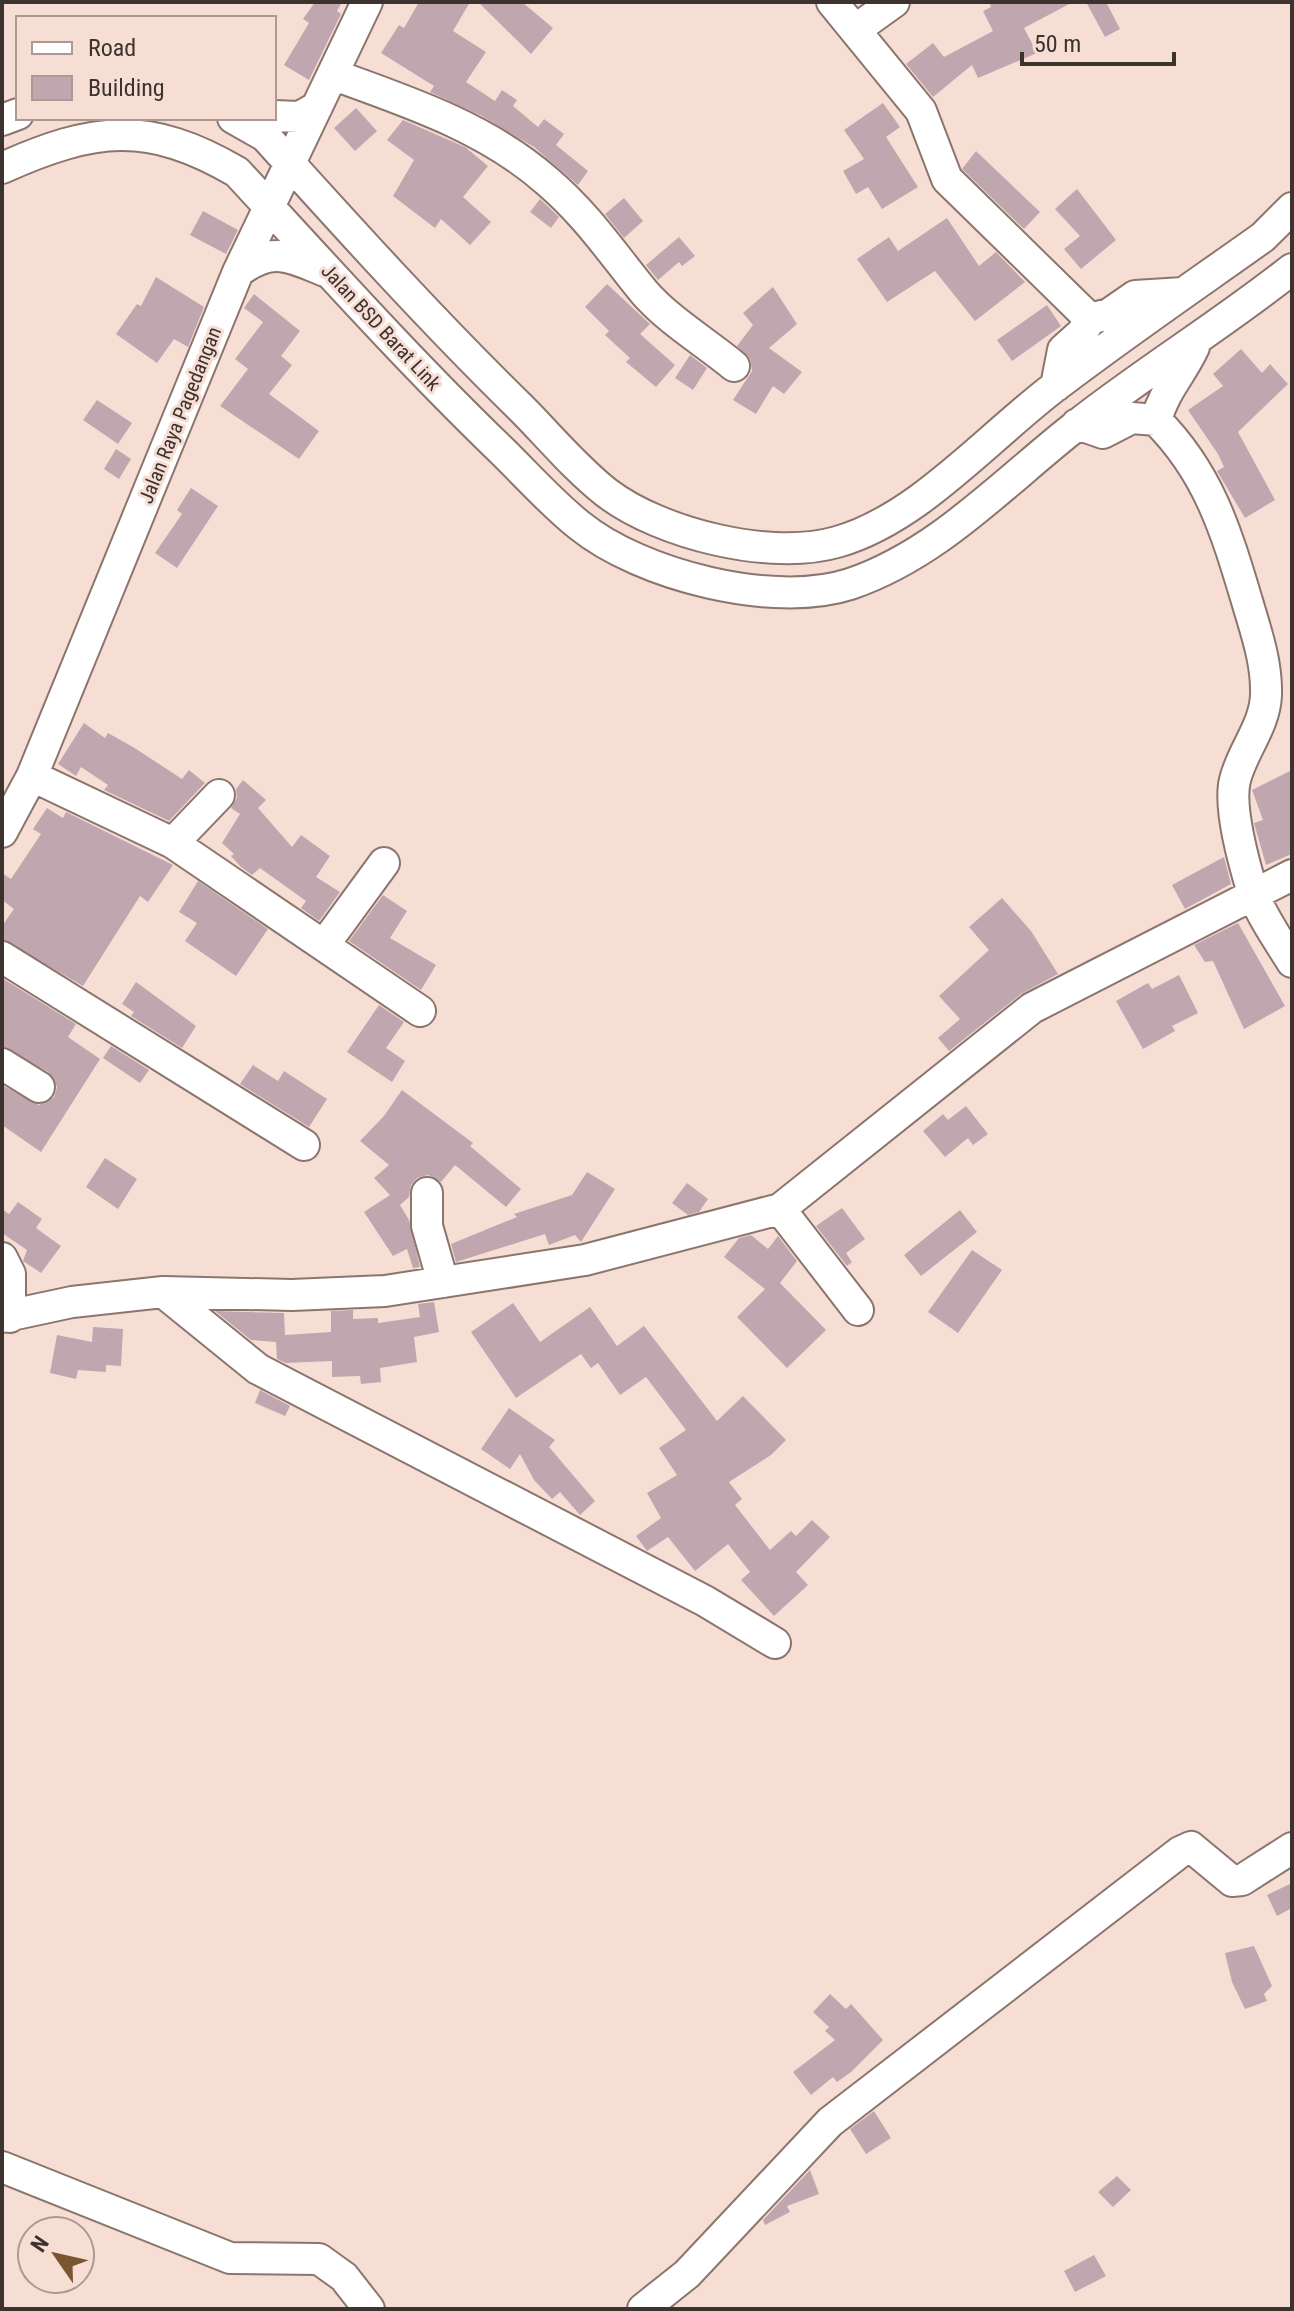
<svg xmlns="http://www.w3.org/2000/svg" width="1294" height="2311" viewBox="0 0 1294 2311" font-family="'Roboto Condensed',sans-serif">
	<rect width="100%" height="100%" fill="#f7ded5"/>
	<path fill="#c0a7af" d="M315,2H342L337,11L341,14L309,80L284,65L309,23L303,19Z
		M419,2H470L453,31L486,52L466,82L495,101L502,90L517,100L513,106L538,127L544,119L564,134L556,145L588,171L578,185L534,147L482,116L430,92L434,86L381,53L399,25L404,28Z
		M478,2H522L553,28L531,54Z
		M989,2H1073L1024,28L1037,53L978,78L972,65L933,97L906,64L933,43L944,57L993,31L983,11L991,7Z
		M1086,2H1106L1120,29L1105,37Z
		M883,103L900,127L886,137L918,187L882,209L868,187L856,194L843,171L864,159L844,130Z
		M356,108L377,131L355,151L334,128Z
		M403,120L465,147L488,166L463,197L491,222L470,245L441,219L435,228L393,196L414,160L387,140Z
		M976,151L1040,212L1024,229L962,169Z
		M1077,189L1116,240L1081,269L1064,249L1080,236L1055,209Z
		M624,198L643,221L624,238L605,214Z
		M540,199L559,217L551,228L530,212Z
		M203,211L238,230L226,254L190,235Z
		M947,218L979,266L996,252L1025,282L975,321L935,271L887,302L857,259L889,237L898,251Z
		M679,237L695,256L682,266L679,262L658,280L646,265Z
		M156,277L204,307L188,347L174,339L157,363L116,334L137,304L141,306Z
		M607,284L650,324L640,334L675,365L656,387L626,362L630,358L605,335L609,331L585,307Z
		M773,287L797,324L769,348L802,372L784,394L773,386L756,414L733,400L752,371L750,359L737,346L753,325L743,313Z
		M254,294L300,331L281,356L292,365L269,394L319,431L299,459L220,406L248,369L235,359L263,322L244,308Z
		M1047,305L1061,326L1012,361L997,340Z
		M1241,349L1262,373L1270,364L1288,384L1238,432L1275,500L1245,518L1217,471L1224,467L1218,454L1188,410L1223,386L1213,374Z
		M690,355L707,368L693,390L675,378Z
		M97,400L132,423L118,444L83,420Z
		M116,449L131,459L119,479L104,469Z
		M191,488L218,506L177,568L155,553L182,514L177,510Z
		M84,723L105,738L108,733L133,747L182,779L189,770L205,783L169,821L104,790L108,785L81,767L76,776L58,764Z
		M1292,770V854L1266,865L1254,823L1263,820L1252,790Z
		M243,780L266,800L258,808L292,847L301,835L330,856L316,877L340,892L319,921L301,908L306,901L260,868L252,875L241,867L231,856L234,854L222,843L240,814L231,808L237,798L236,789Z
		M47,808L63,818L66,812L173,865L148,902L140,896L83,986L2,939V926L14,909L2,900V873L11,879L41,834L33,829Z
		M1224,857L1231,884L1185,909L1172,885Z
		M198,881L268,929L236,976L185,941L197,923L179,912Z
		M383,895L407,911L390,938L436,965L421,990L349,941Z
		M1002,898L1031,931L1058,974L1021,994L949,1051L938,1038L960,1019L939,996L989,950L969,927Z
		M1238,923L1285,1006L1244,1029L1213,961L1205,962L1194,945Z
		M1179,975L1198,1013L1172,1026L1175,1031L1143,1049L1116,1001L1148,983L1152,989Z
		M2,978L76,1024L68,1037L100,1059L41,1152L2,1125V1085L39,1105L54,1097L57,1087L48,1072L2,1046Z
		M136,982L196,1026L182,1048L131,1016L134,1012L122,1004Z
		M379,1005L404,1022L386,1048L405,1061L392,1082L347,1052Z
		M111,1046L149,1070L140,1083L103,1058Z
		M253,1065L278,1081L284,1071L327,1099L309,1127L240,1084Z
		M402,1090L473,1143L470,1146L521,1189L506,1207L455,1165L441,1182L428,1175L417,1178L411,1185L409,1197L400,1205L409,1220L420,1267L413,1268L407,1249L393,1256L364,1212L390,1195L374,1178L389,1165L360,1141L384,1116Z
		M966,1106L988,1134L973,1145L968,1138L945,1157L923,1131L943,1114L948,1120Z
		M105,1158L137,1179L118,1209L86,1187Z
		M587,1172L615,1189L581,1242L575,1235L549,1245L545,1234L456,1262L451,1244L517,1217L514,1214L572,1195Z
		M687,1183L708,1199L699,1212L688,1215L672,1203Z
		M18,1202L42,1219L36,1228L61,1246L41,1273L23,1261L27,1250L2,1233V1209L9,1214Z
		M842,1208L865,1239L846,1253L852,1262L847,1266L816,1226Z
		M960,1210L977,1232L921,1276L904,1255Z
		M751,1235L768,1249L778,1236L797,1261L780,1283L826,1330L787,1368L737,1317L765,1289L724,1257L739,1238Z
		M972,1250L1002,1270L958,1333L928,1312Z
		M434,1302L439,1332L414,1337L417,1362L380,1368L381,1382L361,1384L360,1376L332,1377V1361L286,1363L277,1359L276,1342L251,1340L215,1311L284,1313L285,1335L331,1332V1311L353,1310V1319L378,1318V1323L420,1317L418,1304Z
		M513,1303L540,1342L590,1307L617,1346L644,1326L717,1421L743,1396L786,1440L771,1455L729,1482L742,1499L735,1505L770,1550L791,1531L796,1536L812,1520L830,1537L796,1572L808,1585L774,1616L741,1580L750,1572L728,1544L695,1571L668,1537L647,1551L636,1536L661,1518L647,1493L677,1475L659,1448L686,1430L646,1377L620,1395L598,1363L591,1368L581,1354L516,1398L471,1332Z
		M93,1327L123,1329L121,1366L106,1365V1372L78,1370L76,1379L50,1373L57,1335L92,1342Z
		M260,1390L290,1406L285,1416L255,1403Z
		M509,1408L555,1440L549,1447L595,1501L580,1515L560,1492L552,1499L534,1480L520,1454L510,1469L481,1449Z
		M1292,1883V1908L1277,1916L1267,1895Z
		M1254,1946L1272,1986L1264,1994L1267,2001L1245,2009L1232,1982L1225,1953Z
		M830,1994L846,2009L851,2004L883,2040L851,2072L837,2082L833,2077L811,2095L793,2072L835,2040L825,2031L829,2027L813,2012Z
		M874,2111L891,2138L866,2154L850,2129Z
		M810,2170L819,2194L787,2206L790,2212L765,2225L763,2220Z
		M1117,2176L1131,2190L1113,2207L1098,2192Z
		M1094,2255L1106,2276L1075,2292L1064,2271Z"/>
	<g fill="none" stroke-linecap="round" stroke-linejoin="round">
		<defs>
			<path id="minor" d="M832,2L921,111L947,179L1090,319
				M855,30L894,2
				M334,75C409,102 487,128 547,181C587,215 612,253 644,292C668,320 705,342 734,366
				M274,116L300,117L317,107
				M233,118L265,136C349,229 432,321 521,408C549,436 576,469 607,493C661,534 771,561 837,542C919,519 990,435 1057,385C1124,334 1194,286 1263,237L1292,208
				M2,120L18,114
				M2,168C94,127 148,120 237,172C323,265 407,359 498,447C524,472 550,502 579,525C640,575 774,609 850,584C939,554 1005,481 1077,425C1147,370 1223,324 1292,269
				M238,272C272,246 288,256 325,271
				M1056,386L1063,350L1082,333L1090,319L1109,314L1135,296L1183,293
				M1156,420C1209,473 1226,531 1247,601C1256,632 1267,662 1266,695C1265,726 1242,751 1235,780C1228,807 1245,867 1253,893C1262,917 1279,941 1292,962
				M1077,424L1103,433L1132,418L1156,420C1165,389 1181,375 1194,347
				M32,776L173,843L420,1011
				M2,832L32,776L238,272L367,2
				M173,843L219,795
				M324,945L384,863
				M2,957L304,1145
				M2,1064L39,1087
				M427,1193V1226L443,1282
				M780,1209L858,1310
				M2,1258L10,1274V1317
				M163,1292L258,1369L705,1601L775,1643
				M2,1317L72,1302L163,1292L292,1295L385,1291L585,1260L780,1209L1032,1008L1292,875
				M2,2167L230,2258L319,2259L344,2277L369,2309
				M643,2309L687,2274L830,2122L1180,1852L1191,1847L1232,1881L1242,1880L1292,1848"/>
		</defs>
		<use href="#minor" stroke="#8b756d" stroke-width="34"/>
		<use href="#minor" stroke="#fff" stroke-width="30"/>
	</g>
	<g text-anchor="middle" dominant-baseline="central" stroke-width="6" stroke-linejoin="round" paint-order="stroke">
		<g font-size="20" fill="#3c322e" stroke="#f7ded5">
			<text transform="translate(381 327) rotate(47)">Jalan BSD Barat Link</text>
			<text transform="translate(180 415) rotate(-68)">Jalan Raya Pagedangan</text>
		</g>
	</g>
	<rect width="1294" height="2311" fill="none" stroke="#3c322e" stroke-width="8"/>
	<rect x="16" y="16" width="260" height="104" fill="#f7ded5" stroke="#ac9992" stroke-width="2"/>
	<rect x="32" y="42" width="40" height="12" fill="#ffffff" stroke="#ac9992" stroke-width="2"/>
	<text x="88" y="56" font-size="24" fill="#3c322e">Road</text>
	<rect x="32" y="76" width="40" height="24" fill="#c0a7af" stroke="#ac9992" stroke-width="2"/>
	<text x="88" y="96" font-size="24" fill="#3c322e">Building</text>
	<g transform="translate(56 2255) rotate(304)"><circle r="38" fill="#f7ded5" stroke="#ac9992" stroke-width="2"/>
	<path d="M0-6L14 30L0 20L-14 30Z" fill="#79562f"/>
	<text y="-12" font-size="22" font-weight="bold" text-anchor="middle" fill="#3c322e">N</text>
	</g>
	<path d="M1022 52v12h152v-12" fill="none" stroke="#3c322e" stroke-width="4"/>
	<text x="1034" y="52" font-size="24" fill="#3c322e" stroke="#f7ded5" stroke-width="6" paint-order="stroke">50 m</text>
</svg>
